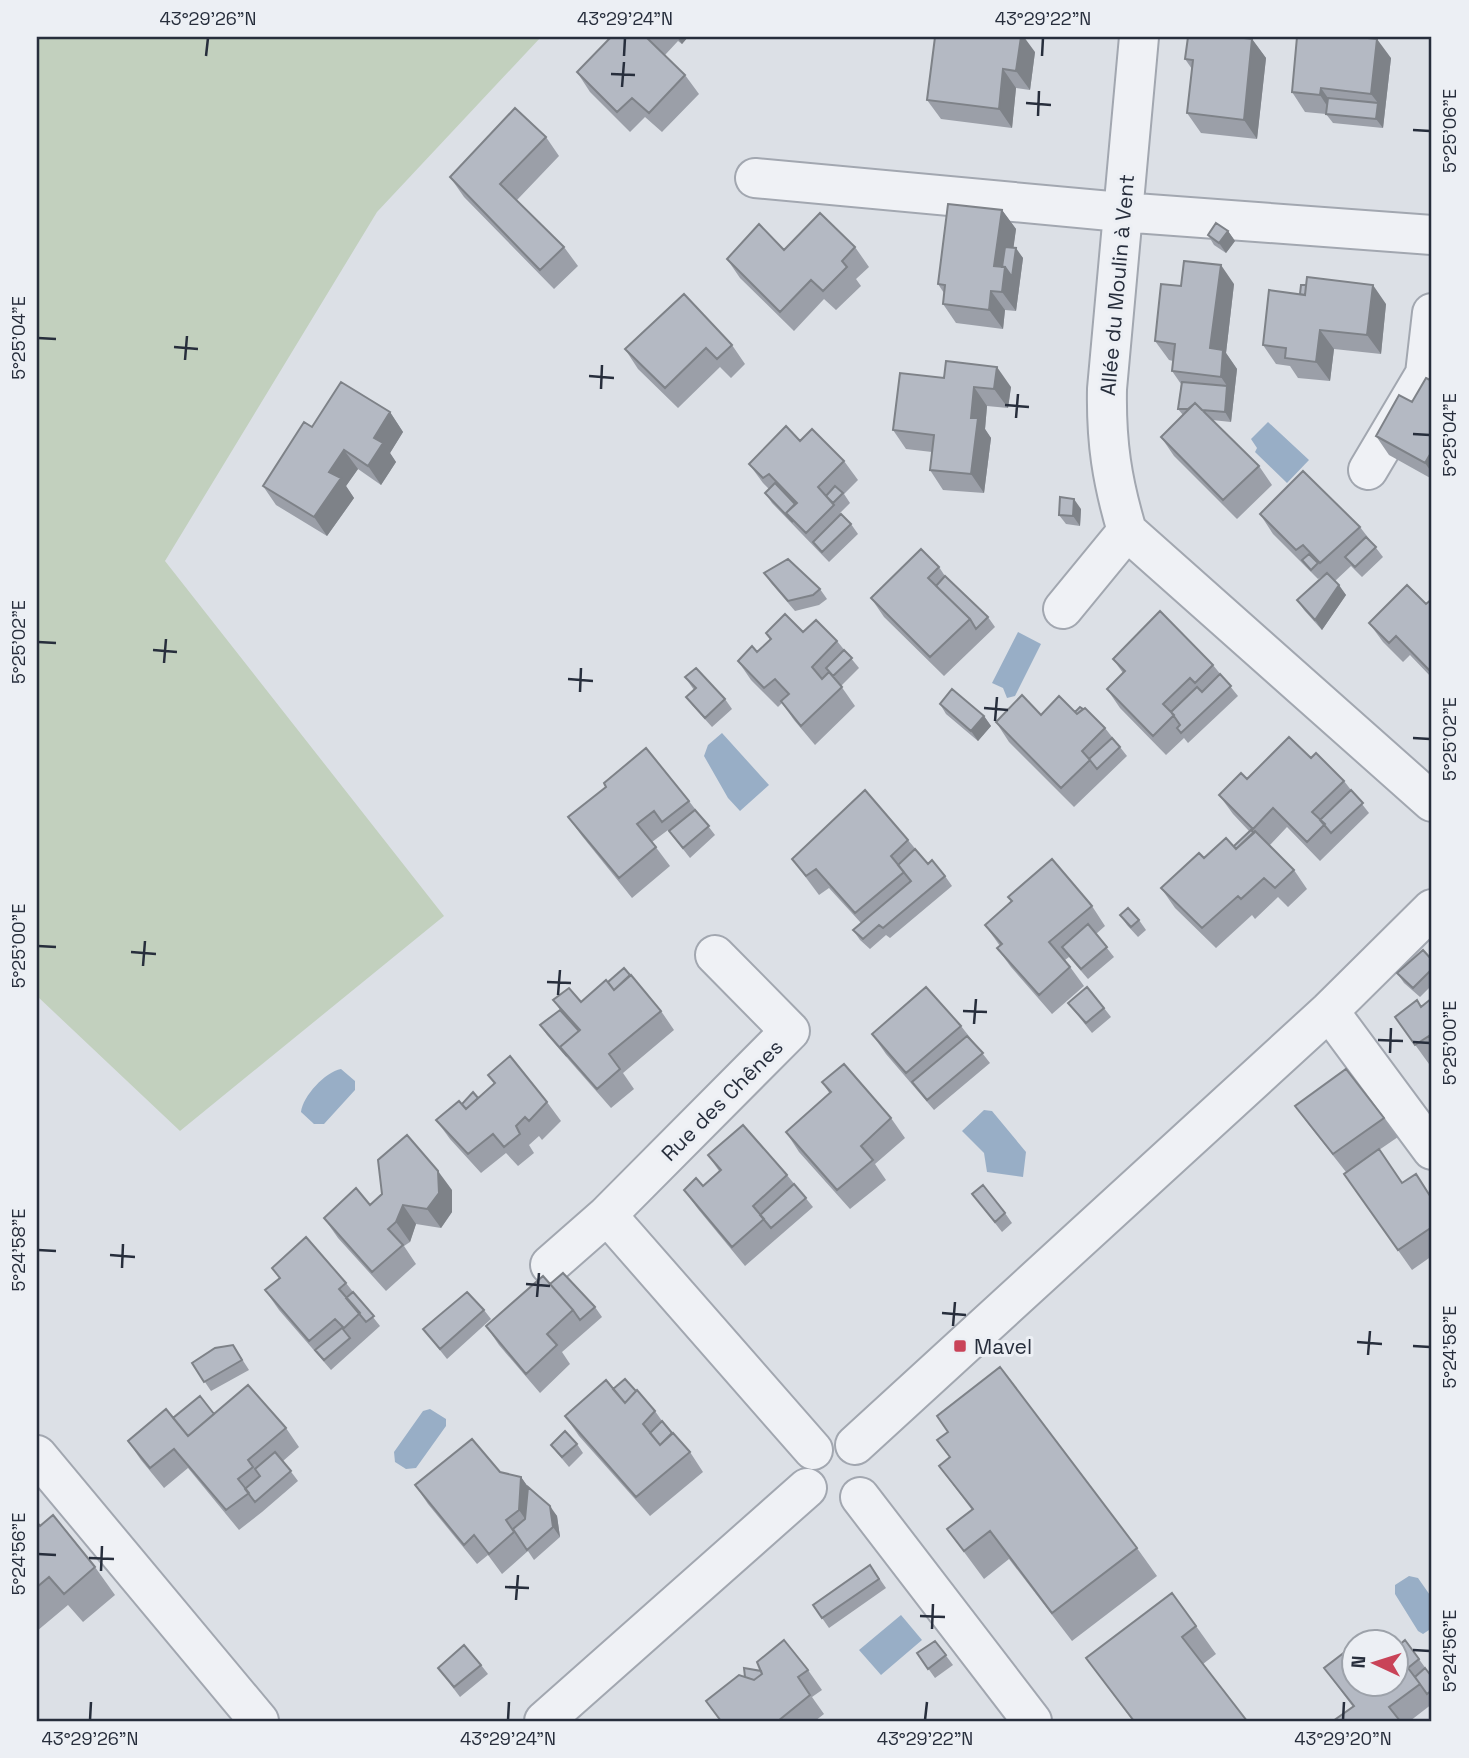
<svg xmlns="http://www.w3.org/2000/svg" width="1469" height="1758" viewBox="0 0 1469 1758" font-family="'Space Grotesk',sans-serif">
	<rect width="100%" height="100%" fill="#dce0e6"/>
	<path fill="#c2d0be" d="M37,37H541L377,212L165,561L444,916L180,1131L37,996Z"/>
	<path fill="#98aec6" d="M1268,422L1309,460L1287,483L1255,452L1257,448L1251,439Z
		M1018,632L1041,644L1015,696L1007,698L1003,688L992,683Z
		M722,733L769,785L740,811L728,798L704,756L708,745Z
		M341,1069L355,1081V1090L324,1124H314L301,1112C303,1096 325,1072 341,1069Z
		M984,1110L992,1111L1026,1152L1023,1177L987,1172L984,1153L962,1131Z
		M430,1409L446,1419V1426L416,1468L406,1469L395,1462L394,1452L423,1411Z
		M1409,1576L1418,1578L1432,1598V1628L1423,1634L1418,1631L1395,1594V1585Z
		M901,1615L922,1640L881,1675L859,1650Z"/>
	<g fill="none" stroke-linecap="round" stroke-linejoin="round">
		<defs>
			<path id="minor" d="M1139,37L1107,389C1106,442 1112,481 1127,531L1432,802
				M755,178L1121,212L1432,235
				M1368,470L1425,374L1432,313
				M1063,609L1127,531
				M1329,1011L1432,1150
				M607,1215L790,1031L715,955
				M550,1265L607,1215L813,1450
				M855,1445L1329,1011L1432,909
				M37,1455L259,1721
				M860,1497L1032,1721
				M544,1721L807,1488"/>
		</defs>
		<use href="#minor" stroke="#a2a7b0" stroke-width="42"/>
		<use href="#minor" stroke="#eff1f5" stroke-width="38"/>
	</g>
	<path fill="#9b9fa8" d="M605,37H688L682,44L678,41L665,55L685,75L699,94L662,132L645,117L630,132L590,92L577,72L608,40Z
		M1252,39L1266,58L1257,139L1201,133L1187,113L1192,69L1185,59Z
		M1035,52L1030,90L1016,88L1012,128L941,119L927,100Z
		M1391,58L1383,128L1333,123L1326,114L1305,112L1292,92Z
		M546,137L559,156L517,200L564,247L578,266L554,289L464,197L450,177Z
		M1002,210L1016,229L1013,248L1023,258L1016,311L1005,310L1003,329L956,323L943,304L944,293L938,284Z
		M1228,231L1235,241L1226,253L1214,245L1208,235Z
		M855,247L869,267L856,279L861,286L836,310L824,299L794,331L740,278L727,259L784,250Z
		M1234,284L1226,353L1237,369L1231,422L1212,420L1259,466L1272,485L1237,519L1174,456L1161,437L1183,415L1178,409L1181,384L1172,371L1173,361L1169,360L1155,341L1181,286Z
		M1386,304L1381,354L1334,349L1330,381L1298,378L1290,366L1276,364L1263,345Z
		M732,345L745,364L731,378L720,367L678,408L638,369L625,349Z
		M900,373L1011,387L1008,408L987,406L985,429L991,438L984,493L943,490L930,470L932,452L906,449L893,430Z
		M1432,381V479L1389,455L1376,436L1412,402Z
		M390,412L403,432L390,453L396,462L381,485L358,469L346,486L354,498L327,536L276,505L263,486L312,427Z
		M800,441L844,461L858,480L844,494L850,503L840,513L851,524L858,534L829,562L772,503L765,493L769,489L763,483L749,464Z
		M1081,509L1080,526L1066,524L1059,515Z
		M1260,514L1360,527L1383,557L1362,577L1351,566L1335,581L1346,595L1322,630L1304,610L1297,600L1326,574L1318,579L1273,534Z
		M939,567L945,576L988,617L995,627L944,676L884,617L871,598Z
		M764,573L820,589L827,599L819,605L795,611L771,583Z
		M1432,599V678L1410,655L1403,662L1383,642L1369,623L1426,604Z
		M803,632L837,641L859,668L841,686L855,706L815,745L794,720L782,703L778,707L751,680L738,661L757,652L770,639L766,633Z
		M1113,659L1213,665L1238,696L1188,743L1184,738L1166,755L1120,708L1107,689L1123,673Z
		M685,677L725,699L732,709L712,727L693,706L686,697L694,690Z
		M940,704L984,716L991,726L978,741L946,714Z
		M1075,712L1105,728L1127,756L1074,807L1009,742L996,722L1041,715Z
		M1311,758L1344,781L1369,813L1320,861L1287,827L1269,846L1294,870L1307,889L1288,907L1278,897L1255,919L1252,915L1216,948L1175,908L1161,888L1204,858L1234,846L1249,831L1233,814L1219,795L1247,779Z
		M689,801L715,835L690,858L668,830L652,842L670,866L632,898L582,836L568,817Z
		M908,840L928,864L945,876L952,886L890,938L886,935L870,949L860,940L853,930L861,923L829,888L819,895L792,859Z
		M1008,897L1092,906L1105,926L1096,934L1114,957L1088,979L1069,957L1065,960L1084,986L1052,1014L1011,967L997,948L1000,946L985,925L1012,902Z
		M1120,915L1139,920L1146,930L1138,937L1127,925Z
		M1432,960V985L1420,997L1404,983L1397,973Z
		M608,982L661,1011L674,1030L623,1073L634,1089L611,1108L547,1035L540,1025L560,1010L553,1000L581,1002Z
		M1432,998V1062L1429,1064L1395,1017L1422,1006Z
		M1068,1003L1104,1008L1111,1017L1092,1033Z
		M961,1026L990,1063L934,1110L886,1054L872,1034Z
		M488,1075L547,1102L561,1121L542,1140L539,1136L529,1145L534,1153L518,1166L506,1153L481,1173L450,1139L436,1120L462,1104L478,1098L494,1083Z
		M822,1082L891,1118L905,1138L875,1164L886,1180L850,1209L799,1152L786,1132L830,1094Z
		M1295,1106L1384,1118L1398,1137L1379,1150L1402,1182L1432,1198V1256L1412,1270L1344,1174L1346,1172L1309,1125Z
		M708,1155L787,1175L813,1207L745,1266L698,1209L684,1190L703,1186L719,1171Z
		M452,1190V1212L441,1228L416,1224L410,1242L404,1246L416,1264L386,1291L338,1238L324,1218L370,1205Z
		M972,1194L1005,1213L1012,1223L1002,1232Z
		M272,1268L346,1283L380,1326L331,1370L279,1310L265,1290L279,1278Z
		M550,1284L595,1307L602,1317L562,1352L570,1364L540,1393L499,1345L486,1326Z
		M484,1310L491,1319L447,1359L423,1329Z
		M233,1345L249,1370L211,1391L192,1363Z
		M613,1389L655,1411L662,1421L690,1452L703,1472L650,1516L579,1436L565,1416Z
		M214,1414L286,1428L299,1447L283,1461L298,1481L262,1512L239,1530L188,1468L164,1488L141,1460L128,1441L173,1418Z
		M937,1416L1137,1548L1157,1576L1072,1641L1009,1559L984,1579L947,1529L972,1510L939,1466L950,1458L937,1440L948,1432Z
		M577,1444L583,1453L569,1467L558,1454L551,1445Z
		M500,1472L521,1477L528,1487L557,1516L560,1537L534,1560L524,1545L528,1551L502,1574L488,1555L477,1564L428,1504L415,1485Z
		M37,1522L40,1526L95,1567L115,1595L83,1622L68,1605L37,1631Z
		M870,1565L886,1588L829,1628L813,1605Z
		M1196,1626L1216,1654L1203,1664L1247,1721H1133L1086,1658Z
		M1405,1640L1432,1677V1704L1410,1721H1333L1353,1707L1324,1668L1396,1647Z
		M935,1641L953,1665L935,1678L917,1653Z
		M481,1665L488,1674L460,1697L438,1668Z
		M808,1670L822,1690L812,1697L824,1714L815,1721H720L745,1677L761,1671Z"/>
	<path fill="#7e8288" d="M677,37H688L682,44Z
		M1021,37H1024L1035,52L1030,90L1016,71Z
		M1252,39L1266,58L1257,139L1244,120Z
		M1377,39L1391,58L1383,128L1376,119L1378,103L1371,94Z
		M1003,69L1016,88L1012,128L999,109Z
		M1321,88L1335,108L1333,115L1320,95Z
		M1002,210L1016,229L1010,274L1016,248L1023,258L1016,311L1002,292L994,266Z
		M1228,231L1235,241L1226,253L1219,243Z
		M1221,265L1234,284L1226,353L1237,369L1231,422L1225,412L1227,386L1221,377L1210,348Z
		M1373,285L1386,304L1381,354L1367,335Z
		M991,291L1005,310L1003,329L989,310Z
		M1320,330L1334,349L1330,381L1316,362Z
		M997,367L1011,387L1008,408L994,389Z
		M974,387L987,406L985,429L991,438L984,493L971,474V418Z
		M390,412L403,432L390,453L396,462L381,485L368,466L374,438Z
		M344,450L358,469L346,486L354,498L327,536L314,517L329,472Z
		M1432,451V473L1425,463Z
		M1074,499L1081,509L1080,526L1073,516Z
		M1339,585L1346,595L1322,630L1315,620Z
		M984,716L991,726L978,741L971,731Z
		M438,1171L452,1190V1212L441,1228L427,1209Z
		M403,1205L416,1224L410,1242L396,1222Z
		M521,1477L535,1497L532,1529L519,1510Z
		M550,1506L557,1516L560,1537L553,1527Z"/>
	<path fill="#b4b9c3" stroke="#7e8288" stroke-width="2" d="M611,37H650L648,39L685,75L649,113L632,98L617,112L577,72Z
		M935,37H1021L1016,71L1003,69L999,109L927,100Z
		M1188,37H1236L1252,39L1244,120L1187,113L1193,60L1185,59Z
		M1297,37H1358L1377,39L1371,94L1321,88L1320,95L1292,92Z
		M1328,98L1378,103L1376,119L1326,114Z
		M515,108L546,137L500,184L564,247L540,270L450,177Z
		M948,204L1002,210L994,266L1005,267L1002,292L991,291L989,310L943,304L945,285L938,284Z
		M820,213L855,247L842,261L847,267L823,291L811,280L780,312L727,259L759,224L784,250Z
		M1216,223L1228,231L1219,243L1208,235Z
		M1005,247L1016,248L1012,277L1005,267H1002Z
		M1184,261L1221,265L1210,348L1223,350L1221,377L1172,371L1175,344L1155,341L1161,284L1181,286Z
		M1307,277L1373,285L1367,335L1320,330L1316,362L1285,358L1286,348L1263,345L1269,290L1305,295Z
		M1301,285H1306L1305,295L1300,294Z
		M684,294L732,345L717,359L706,348L665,388L625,349Z
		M946,361L997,367L994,389L974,387L971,418H978L971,474L930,470L934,435L893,430L900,373L944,378Z
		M1426,378L1432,381V451L1425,463L1376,436L1399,395L1412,402Z
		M341,382L390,412L374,438L383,443L368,466L344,450L329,472L341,478L314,517L263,486L304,422L312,427Z
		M1182,382L1227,386L1225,412L1202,410L1195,403L1188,409H1178Z
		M1195,403L1259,466L1223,500L1161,437Z
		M786,426L800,441L812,429L844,461L818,487L834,505L806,533L786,513L797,503L769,474L763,478L749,464Z
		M1303,471L1360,527L1320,563L1303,545L1296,550L1260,514Z
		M775,483L795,504L786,513L793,522L765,493Z
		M835,486L843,493L833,503L826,496Z
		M1060,497L1074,499L1073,516L1059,515Z
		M841,514L851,524L822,552L813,542Z
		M1366,537L1376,547L1355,567L1345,557Z
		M921,549L939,567L928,578L970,619L930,657L871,598Z
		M1309,554L1318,563L1311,570L1302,560Z
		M788,559L820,589L813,595L788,601L764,573Z
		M1327,573L1339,585L1315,620L1297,600Z
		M945,576L988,617L976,629L970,619L936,586Z
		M1407,585L1426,604L1432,599V673L1396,636L1389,643L1369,623Z
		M1160,611L1213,665L1195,683L1190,678L1163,704L1174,715L1153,736L1107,689L1125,671L1113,659Z
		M785,614L803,632L816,620L837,641L812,667L822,679L829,672L842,687L801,726L781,701L789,694L775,679L764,688L738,661L752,646L757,652L771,639L766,633Z
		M844,650L852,658L833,676L826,668Z
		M696,668L725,699L705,718L686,697L696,688L685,677Z
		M1220,674L1231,686L1181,733L1177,728L1180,725L1171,712L1197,687L1202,692Z
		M952,689L984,716L971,731L940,704Z
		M1022,695L1041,715L1059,696L1077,714L1085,708L1105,728L1082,751L1090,760L1061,788L996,722Z
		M1080,707L1083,709L1077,714L1075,712Z
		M1289,737L1311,758L1316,753L1344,781L1312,812L1325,824L1307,842L1273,808L1253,829L1219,795L1241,773L1247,779Z
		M1112,738L1120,747L1097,769L1089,759Z
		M646,748L689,801L662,822L654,811L637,824L656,847L619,878L568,817L606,787L604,783Z
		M865,790L908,840L891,856L904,872L855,913L816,869L806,876L792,859Z
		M1351,790L1363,803L1331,833L1320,820Z
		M695,810L709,826L683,848L669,831Z
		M1251,830L1254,833L1236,849L1234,846Z
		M1255,831L1294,870L1275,888L1264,878L1241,899L1238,896L1202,928L1161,888L1199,853L1204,858L1226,838L1236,849Z
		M915,849L928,864L932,860L945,876L883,928L879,925L863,939L853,930L911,881L898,865Z
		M1052,859L1092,906L1049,942L1070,967L1039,995L997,948L1002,944L985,925L1012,901L1008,897Z
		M1128,908L1139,920L1131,927L1120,915Z
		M1088,924L1107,947L1081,969L1062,947Z
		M1423,950L1432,960V969L1413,988L1397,973Z
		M624,968L630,975L614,990L608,982Z
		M631,975L661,1011L609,1054L620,1069L597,1089L560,1047L580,1030L553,1000L569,988L581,1002L606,980L614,990Z
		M926,987L961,1026L906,1073L872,1034Z
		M1087,987L1104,1008L1086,1023L1068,1003Z
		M1432,998V1041L1429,1036L1415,1045L1395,1017L1417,1000L1421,1007Z
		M560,1010L579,1031L560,1047L567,1056L540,1025Z
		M967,1036L983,1053L927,1100L912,1082Z
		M510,1056L547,1102L529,1121L525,1117L516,1126L520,1134L504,1147L493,1134L468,1154L436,1120L459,1101L466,1109L495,1083L488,1075Z
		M844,1064L891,1118L861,1146L873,1160L837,1190L786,1132L831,1092L822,1082Z
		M1346,1069L1384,1118L1333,1154L1295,1106Z
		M473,1092L478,1098L466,1109L462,1104Z
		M743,1125L787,1175L753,1206L764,1219L732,1247L684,1190L696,1178L703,1186L721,1170L708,1155Z
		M407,1135L438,1171L439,1193L427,1209L403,1205L396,1222L388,1229L403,1245L372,1272L324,1218L356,1188L370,1205L382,1194L378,1160Z
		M1379,1149L1402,1183L1416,1174L1432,1199V1227L1398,1250L1344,1174Z
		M794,1184L806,1198L771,1228L760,1215Z
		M983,1185L1005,1213L995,1222L972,1194Z
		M306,1237L346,1283L339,1289L360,1313L344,1328L335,1319L309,1341L265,1290L280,1278L272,1268Z
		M563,1273L595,1307L580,1320L573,1310L550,1284Z
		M543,1276L573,1310L547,1334L557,1345L526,1374L486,1326Z
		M353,1292L374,1316L366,1322L346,1298Z
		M467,1292L484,1310L440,1349L423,1329Z
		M342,1328L350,1338L324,1360L315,1350Z
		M233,1345L242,1360L204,1382L192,1363L215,1348Z
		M1000,1367L1137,1548L1052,1613L990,1531L964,1551L947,1529L973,1509L939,1466L950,1457L937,1440L948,1432L937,1416Z
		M625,1379L636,1391L625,1403L613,1389Z
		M606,1380L625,1403L637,1390L655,1411L643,1424L660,1445L673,1433L690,1452L636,1497L565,1416Z
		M248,1385L286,1428L248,1460L253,1467L238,1479L249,1493L226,1510L174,1449L150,1468L128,1441L166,1409L188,1436Z
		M200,1396L214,1414L188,1436L173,1418Z
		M662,1421L672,1433L660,1445L650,1433Z
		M565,1431L577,1444L562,1457L551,1445Z
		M472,1439L500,1472L521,1477L519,1510L506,1520L514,1532L489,1554L474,1535L464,1545L415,1485Z
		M275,1452L291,1471L255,1502L245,1489L260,1476L255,1469Z
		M528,1487L550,1506L553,1527L527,1550L513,1529L525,1519Z
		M53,1515L95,1567L64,1594L49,1577L37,1587V1522L40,1526Z
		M870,1565L879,1579L822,1618L813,1605Z
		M1172,1593L1196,1626L1182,1637L1247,1721H1134L1086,1658Z
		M1366,1634L1373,1642H1356Z
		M1386,1634L1393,1642H1375Z
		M784,1640L808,1670L798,1677L810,1695L778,1721H721L706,1701L739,1675L754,1680L762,1674L757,1662Z
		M1405,1640L1419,1659L1408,1668L1420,1684L1389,1707L1400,1721H1333L1354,1706L1324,1668L1354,1645V1684H1396V1648Z
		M935,1641L946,1655L928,1669L917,1653Z
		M464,1645L481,1665L454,1687L438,1668Z
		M744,1668L761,1671L762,1674L754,1680L745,1677Z
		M1425,1668L1432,1677V1690L1427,1694L1415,1677Z"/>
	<path fill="none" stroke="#272e3c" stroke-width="2.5" d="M206,56L208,38M624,56L625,38M1042,56L1043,38M611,74L635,75M622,87L624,62M1026,103L1051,105M1038,116L1039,91M1413,130L1430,131M38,338L56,339M174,347L198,349M185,360L187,336M589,376L614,378M601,389L602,365M1005,405L1029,407M1016,418L1018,394M1413,434L1430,435M38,642L56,643M153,650L177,652M164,663L166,639M568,679L593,681M580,692L581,668M984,708L1008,710M995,721L997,697M1413,738L1430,739M38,946L56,947M131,952L156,954M143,966L145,941M547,982L571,983M558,995L560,970M963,1011L987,1012M974,1024L976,999M1378,1040L1403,1041M1413,1042L1430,1043M1390,1053L1391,1028M38,1250L56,1251M110,1255L135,1257M122,1268L123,1244M526,1284L550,1286M537,1297L539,1273M942,1313L966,1315M953,1326L955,1302M1357,1342L1382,1344M1413,1346L1430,1347M1368,1355L1370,1331M38,1554L56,1555M89,1558L114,1559M101,1571L102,1546M505,1587L529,1588M516,1600L518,1575M920,1616L945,1617M932,1629L933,1604M1413,1650L1430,1651M90,1720L91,1702M508,1720L509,1702M925,1720L927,1702M1343,1720L1344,1702"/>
	<rect fill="#c94358" stroke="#eceff4" stroke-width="2.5" x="953" y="1339" width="14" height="14" rx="3.5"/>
	<g text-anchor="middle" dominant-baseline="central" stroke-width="6" stroke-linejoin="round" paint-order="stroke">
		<g font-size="21" fill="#272e3c" stroke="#eceff4">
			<text transform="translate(1117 285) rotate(-85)">Allée du Moulin à Vent</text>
			<text transform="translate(722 1100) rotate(-45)">Rue des Chênes</text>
		</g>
		<g font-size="21" fill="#272e3c" stroke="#eceff4" text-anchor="start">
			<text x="974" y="1346">Mavel</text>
		</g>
	</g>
	<rect width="1469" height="1758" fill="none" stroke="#eceff4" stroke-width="77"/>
	<g transform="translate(1375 1663) rotate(274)"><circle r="33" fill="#eceff4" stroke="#9da2aa" stroke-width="2"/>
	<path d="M0-5L12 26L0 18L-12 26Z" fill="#c94358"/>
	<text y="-10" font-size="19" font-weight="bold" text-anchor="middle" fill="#272e3c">N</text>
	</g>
	<rect x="38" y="38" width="1392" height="1682" fill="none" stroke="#272e3c" stroke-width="2.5"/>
	<g font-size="18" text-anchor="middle" fill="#272e3c">
		<text x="208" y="25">43°29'26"N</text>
		<text x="625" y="25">43°29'24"N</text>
		<text x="1043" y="25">43°29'22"N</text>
		<text transform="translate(1450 131) rotate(-90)" y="6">5°25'06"E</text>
		<text transform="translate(19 338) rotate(-90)" y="6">5°25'04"E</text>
		<text transform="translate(1450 435) rotate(-90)" y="6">5°25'04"E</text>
		<text transform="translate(19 642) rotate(-90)" y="6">5°25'02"E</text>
		<text transform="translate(1450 739) rotate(-90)" y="6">5°25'02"E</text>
		<text transform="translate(19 946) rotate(-90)" y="6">5°25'00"E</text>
		<text transform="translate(1450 1043) rotate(-90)" y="6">5°25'00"E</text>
		<text transform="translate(19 1250) rotate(-90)" y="6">5°24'58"E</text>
		<text transform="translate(1450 1347) rotate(-90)" y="6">5°24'58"E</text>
		<text transform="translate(19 1554) rotate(-90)" y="6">5°24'56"E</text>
		<text transform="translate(1450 1651) rotate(-90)" y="6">5°24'56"E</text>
		<text x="90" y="1745">43°29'26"N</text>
		<text x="508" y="1745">43°29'24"N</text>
		<text x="925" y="1745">43°29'22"N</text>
		<text x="1343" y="1745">43°29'20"N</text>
	</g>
</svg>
